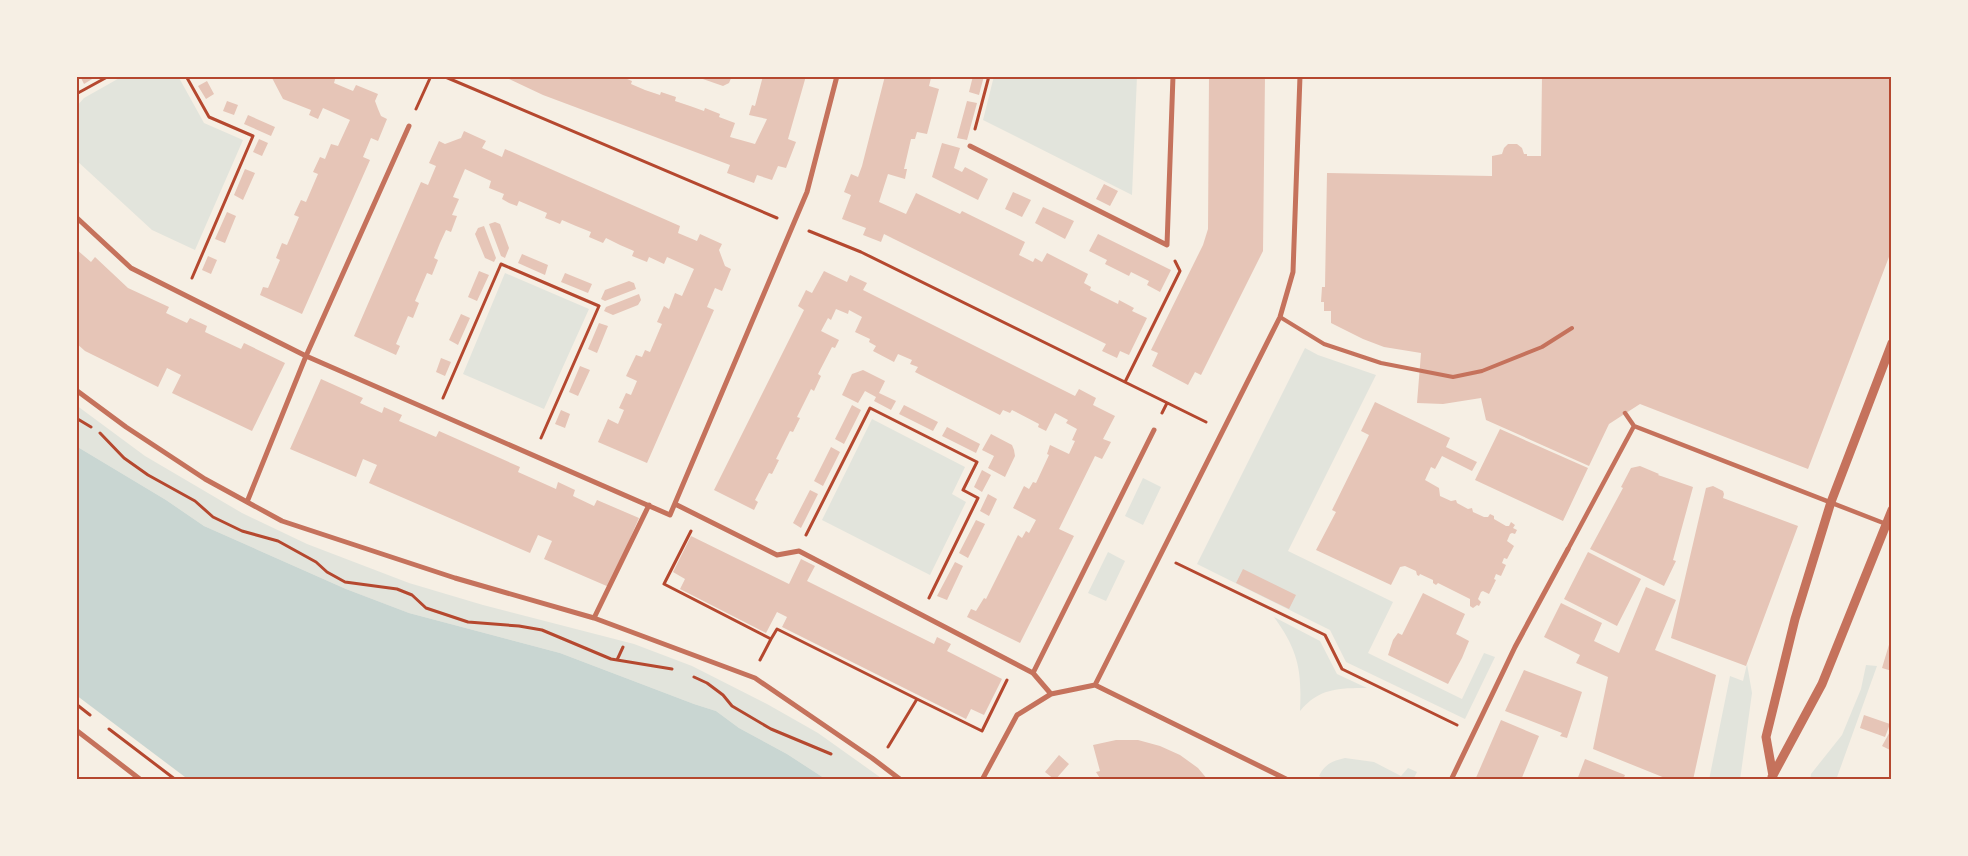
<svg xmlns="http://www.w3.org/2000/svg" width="1968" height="856" viewBox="0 0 1968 856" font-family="Commissioner,sans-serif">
	<rect width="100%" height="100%" fill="#f6efe4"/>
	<path fill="#e2e4dc" d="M123,76H178L204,123L243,140L195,250L152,230L76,160V107L84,98Z
		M994,76H1137L1132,195L983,120Z
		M505,273L589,309L544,409L463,374Z
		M1305,348L1318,355L1376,375L1288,551L1393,602L1368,653L1462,699L1484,653L1495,657L1465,719L1346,662L1330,630L1197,564Z
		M76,405L145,456L242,513L307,544L409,583L483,605L634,644L692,666L767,704L818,733L884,780H827L787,754L739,728L716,711L694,704L560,653L409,613L346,589L204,526L166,500L76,446Z
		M872,419L965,467L952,494L966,502L930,575L822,520Z
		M1143,478L1161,487L1143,525L1125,516Z
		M1108,552L1125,561L1106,601L1088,593Z
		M1274,617L1320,641L1337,674L1367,688C1339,688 1319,688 1300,711C1302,670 1298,650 1274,617Z
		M1747,664L1752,693L1740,780H1709L1730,676L1743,681Z
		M1866,665L1877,666L1836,780H1810L1811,774L1842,735L1861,689Z
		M1345,758L1374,762L1401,776L1408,768L1417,772L1413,780H1327L1319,776C1325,764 1332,761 1345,758Z"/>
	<path fill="#c9d6d2" d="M76,446L166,500L204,526L346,589L409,613L560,653L694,704L716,711L739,728L787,754L827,780H189L76,695Z"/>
	<path fill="#e6c5b7" d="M80,76H97L84,84Z
		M271,76H336L334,83L353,91L356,85L378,94L375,101L378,109L381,116L387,119L378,141L371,138L363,157L370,160L302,314L260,295L263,287L268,288L280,260L276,258L282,243L287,245L299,217L294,215L301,200L306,202L318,174L313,172L320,157L325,159L331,144L338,146L350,120L323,108L318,119L309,115L311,110L283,99Z
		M503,76H610L616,78L617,76H620L632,81L631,84L645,90L660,95L661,92L676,97L675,101L690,106L704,111L705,108L720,114L719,117L735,123L730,137L755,144L767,119L749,115L752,105L755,106L763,76H806L788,139L796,142L786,168L778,166L772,180L757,175L754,183L727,173L730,165L543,95Z
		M701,76H732L729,83L723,86L700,78Z
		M885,76H928L931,78L929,86L939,89L927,134L917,132L915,139H911L904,169H907L905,179L888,174L879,202L906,214L916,193L960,214L962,211L1025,242L1019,255L1033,262L1035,258L1042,262L1047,253L1088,274L1084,283L1091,287L1090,290L1118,304L1119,300L1134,308L1132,311L1147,318L1129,355L1120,351L1117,358L1102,351L1106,344L894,239L884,234L881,242L863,235L866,228L842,219L851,195L844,192L851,174L858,177L862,166Z
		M973,76H984L979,95L969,92Z
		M1209,76H1265L1263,251L1201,375L1195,372L1188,385L1152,366L1158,353L1151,350L1203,245L1208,229Z
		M1542,76H1892V249L1808,469L1640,404L1609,424L1589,466L1486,420L1481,398L1443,404L1417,403L1421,353L1384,347L1363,339L1331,323V311H1324V302H1321L1322,287H1325L1327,173L1492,176V156L1502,154L1504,148L1508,144H1517L1522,148L1524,154H1527V156H1541Z
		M207,81L214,94L206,99L198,86Z
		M227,101L238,105L234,115L223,111Z
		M967,101L977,103L967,140L957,138Z
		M248,115L275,127L271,136L244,124Z
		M464,131L486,141L482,148L502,157L505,149L680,226L678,233L697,241L700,234L722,244L719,250L725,266L731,269L722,291L715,288L707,307L714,310L647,463L598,442L608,419L618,424L624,410L619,408L626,393L631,395L637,381L626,376L636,355L642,357L645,350L650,352L662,324L657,322L664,306L669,309L675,293L682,296L694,269L667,257L664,264L649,257L647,262L632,256L634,251L620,245L606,238L603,243L589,237L591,232L576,226L562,220L560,224L553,221L545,218L547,213L519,201L517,206L509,203L502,199L504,194L489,188L491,181L465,169L453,197L459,199L452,215L457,216L451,232L446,230L440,243L434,258L438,260L432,275L427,273L415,301L419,303L413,318L408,316L396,344L400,346L396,355L354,336L421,182L428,185L436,166L429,163L439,141L445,144L461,138Z
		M259,139L268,143L262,156L253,152Z
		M942,143L960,148L954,168L962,172L965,167L988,179L978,200L932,177Z
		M245,169L255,173L243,200L234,195Z
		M1104,184L1118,191L1110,206L1096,199Z
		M1013,192L1031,200L1022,217L1005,209Z
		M1043,207L1074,221L1065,239L1035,223Z
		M227,212L236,216L225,243L215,239Z
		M495,222L500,224L509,248L505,258L501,256L489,224Z
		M484,226L496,258L494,262L485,258L475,234L478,228Z
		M1098,234L1171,270L1160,292L1147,285L1149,281L1131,272L1129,276L1105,264L1107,260L1089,251Z
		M76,249L91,262L95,257L128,288L169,307L166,313L187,323L190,318L207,326L205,332L241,349L244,343L285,363L252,431L172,393L181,375L167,368L158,387L85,351L76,343Z
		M522,254L548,265L545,275L518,263Z
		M208,256L217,260L211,274L202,270Z
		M479,271L489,275L477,301L468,297Z
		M824,271L847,282L850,275L867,283L863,290L1075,396L1079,389L1096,398L1093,405L1115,416L1103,439L1111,442L1102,459L1095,456L1059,529L1074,536L1020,643L967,617L971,609L976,611L984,598L986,599L1018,535L1022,538L1026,531L1029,533L1036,520L1013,508L1024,486L1029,489L1033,482L1036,483L1049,455L1047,454L1050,445L1069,454L1075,441L1072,440L1077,429L1066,423L1068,420L1055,413L1046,431L1038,427L1039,424L1012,410L1010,413L1003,410L1000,415L915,372L918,367L910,364L912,360L898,354L894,362L873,351L876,346L869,342L870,339L855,332L862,317L849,310L848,314L836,309L831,320L828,318L821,331L839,340L835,348L832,347L818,374L821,376L814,391L811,389L797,417L800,418L793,432L790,431L776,459L779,460L772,474L769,473L755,500L758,502L754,510L714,490L804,310L798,306L806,290L812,293Z
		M565,273L592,284L588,293L561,282Z
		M629,281L634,283L636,289L605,301L601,299L605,290Z
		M639,294L641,300L638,305L613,315L604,311L606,307Z
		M461,314L470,318L458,345L449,340Z
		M599,323L608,326L597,353L588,349Z
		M441,358L451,362L445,376L436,372Z
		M580,366L590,370L578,396L569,392Z
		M863,370L885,381L879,393L896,401L891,410L874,401L876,397L865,391L858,403L842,395L852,374Z
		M321,379L363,398L360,403L382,413L384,407L402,415L399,421L436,437L439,431L520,467L518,472L556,489L558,482L575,490L573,496L594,506L597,500L639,518L609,587L544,559L552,541L538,535L530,553L369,483L377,465L363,459L356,477L290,449Z
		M1375,402L1450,438L1446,447L1477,462L1472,471L1442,456L1435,469L1431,467L1425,480L1439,488L1440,496L1451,501L1456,500L1457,503L1468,509L1472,508L1473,512L1484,517H1488L1490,514L1494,516V519L1506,526H1509L1511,522L1515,525L1513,528L1517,530L1515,534L1512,533L1510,534L1507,541L1514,546L1507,559L1504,558L1502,563L1506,565L1501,576L1496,574L1494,579L1496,580L1489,594L1483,591L1481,592L1478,599L1481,602L1479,606L1477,605L1473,608L1470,606V599L1438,583L1436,585L1433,583V580L1420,574L1419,576L1417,575L1416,571L1405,566L1400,567L1391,585L1316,550L1336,512L1332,510L1369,435L1361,431Z
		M852,405L861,410L844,444L835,439Z
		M904,405L938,422L933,431L899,414Z
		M561,410L570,414L565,428L555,424Z
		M947,427L980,444L976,453L942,436Z
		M1500,429L1588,468L1563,521L1475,480Z
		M991,434L1012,445L1014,450L1015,456L1005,477L988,468L994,456L982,450Z
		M831,447L840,452L823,486L814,481Z
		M1640,466L1659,474L1658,475L1693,487L1673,560L1676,561L1664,586L1590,549L1623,488L1621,487L1631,468Z
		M982,470L991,475L982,492L974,487Z
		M1713,486L1723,491L1724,494L1723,498L1798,526L1746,666L1671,638L1706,488Z
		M810,490L818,494L801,528L793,523Z
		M988,494L997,499L989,516L980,511Z
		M976,520L985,524L968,558L959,553Z
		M691,536L789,584L801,559L815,566L807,581L934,644L937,637L951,644L947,651L1002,679L984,715L971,709L966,719L782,627L787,617L777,612L766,633L680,589L685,579L673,572Z
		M1588,552L1641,579L1617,626L1564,599Z
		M955,562L963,566L947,600L937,596Z
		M1243,569L1296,595L1289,609L1236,583Z
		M1646,587L1676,600L1655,650L1716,675L1693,780H1670L1593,749L1608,677L1576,663L1580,655L1544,637L1561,603L1602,623L1594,641L1619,653Z
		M1423,593L1465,614L1456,634L1469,641L1462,658L1448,684L1388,655L1393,640L1398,633L1402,635Z
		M1891,638H1892V671L1882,668Z
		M1524,670L1582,692L1567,738L1560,736L1562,733L1505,711Z
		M1864,715L1890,724L1885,737L1860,728Z
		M1501,720L1539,736L1521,780H1475Z
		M1892,728V751L1882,746Z
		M1116,740H1138L1160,746L1180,755L1198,768L1208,780H1101L1096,772L1100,771L1093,745Z
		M1059,755L1069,764L1055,780L1045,772Z
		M1585,759L1625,775L1623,780H1577Z"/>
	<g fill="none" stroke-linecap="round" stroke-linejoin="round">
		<path stroke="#b5482f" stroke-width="3" d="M186,76L209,117L253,136L192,278
			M443,76L777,218
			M76,91L78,93L109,76
			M416,109L431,76
			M975,129L989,76
			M809,231L861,252L1206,422
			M1125,382L1180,271L1175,261
			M443,398L501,264L599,306L541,438
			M1162,413L1167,403
			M76,418L91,427
			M100,433L124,458L148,475L195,501L213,517L242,531L278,541L316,562L327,572L345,582L397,589L412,595L426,608L468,622L519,626L542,630L611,659L672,669
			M691,531L664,584L771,639L777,629L917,699L888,747
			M806,535L870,408L977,462L963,490L978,498L929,598
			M1176,563L1325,635L1342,669L1457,725
			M617,660L623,647
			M760,660L771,639
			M694,677L707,683L723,695L732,706L771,729L831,754
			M917,699L982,731L1007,680
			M76,704L90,715
			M109,729L176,780"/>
		<path stroke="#c5725c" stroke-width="4" d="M1280,317L1324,344L1381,363L1453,377L1482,371L1542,347L1572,328"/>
		<path stroke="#c5725c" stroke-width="4.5" d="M1625,413L1634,426
			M1568,549L1634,426L1886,524L1892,528"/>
		<path stroke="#c5725c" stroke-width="5" d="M970,146L1167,245L1173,76
			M76,217L131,268L306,356L670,515L807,192L837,76
			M76,390L126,427L205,479L282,521L455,578L594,618L755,678L872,758L901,780
			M247,502L306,356L409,126
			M675,504L777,555L799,551L1033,673L1051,694
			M594,618L649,505
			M1033,673L1154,430
			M1095,685L1280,317L1293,272L1300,76
			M1095,685L1288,780
			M76,730L141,780
			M982,780L1017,715L1051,694L1095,685
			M1451,780L1515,647L1568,549"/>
		<path stroke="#c5725c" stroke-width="9" d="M1773,776L1766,737L1795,619L1831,502L1892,343
			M1772,777L1822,684L1892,510"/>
	</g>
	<rect width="1968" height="856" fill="none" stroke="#f6efe4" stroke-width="155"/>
	<rect x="78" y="78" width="1812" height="700" fill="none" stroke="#b5482f" stroke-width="2"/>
</svg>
